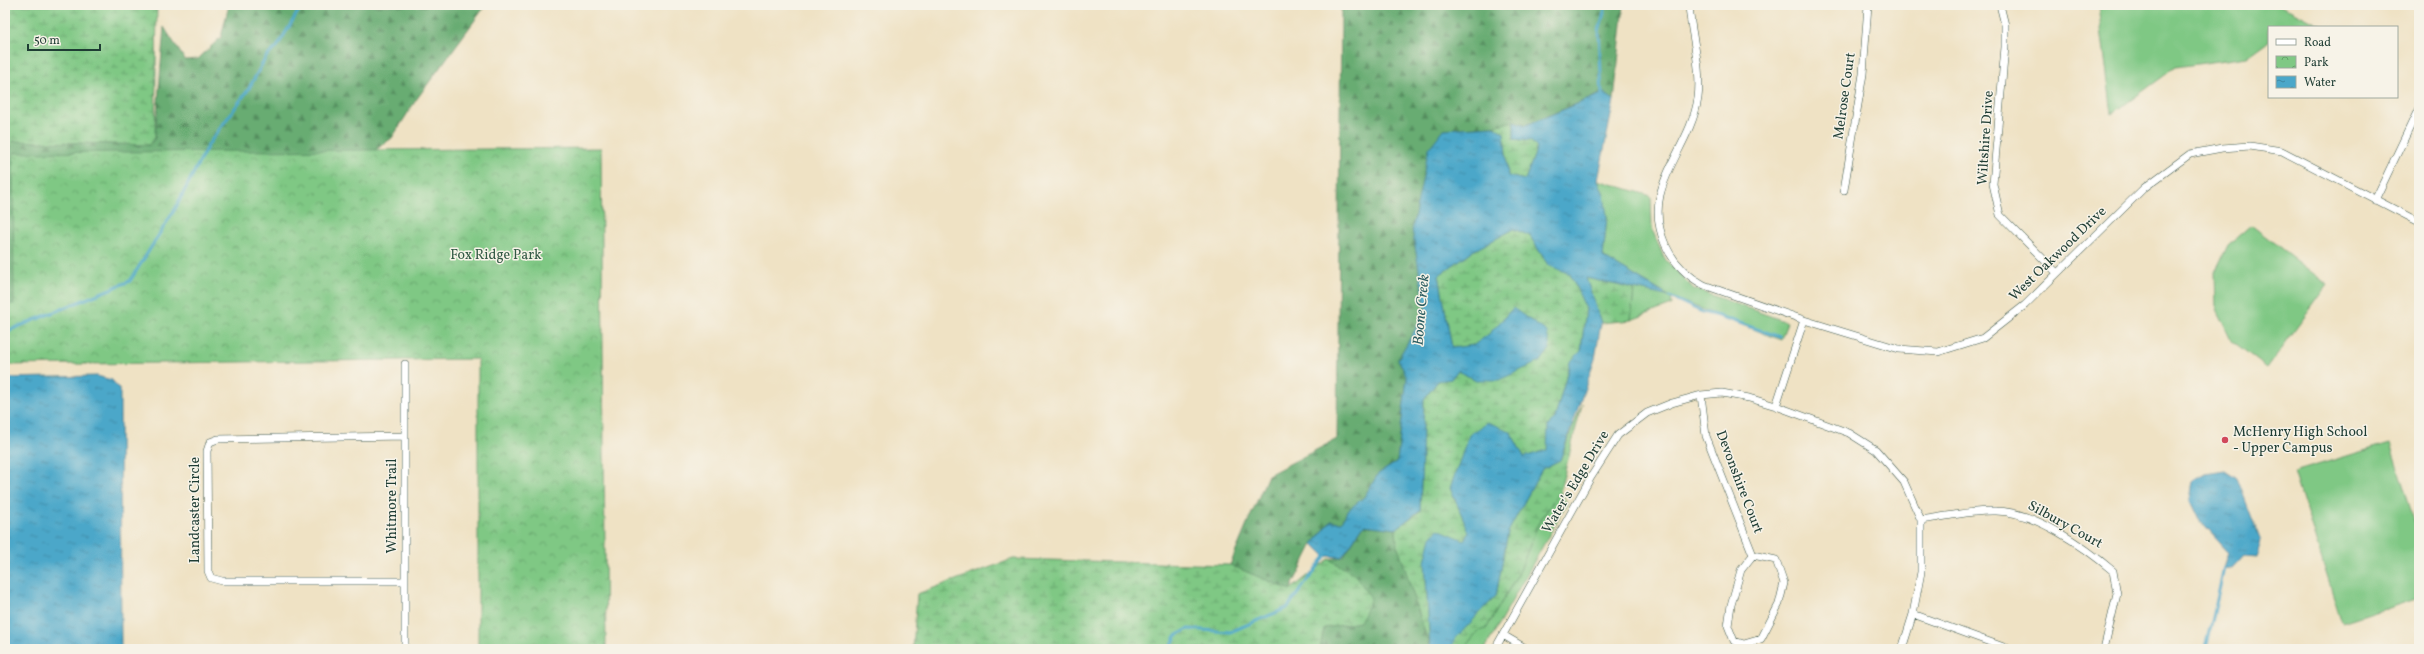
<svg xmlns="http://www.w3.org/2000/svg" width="2424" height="654" viewBox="0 0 2424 654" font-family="Vollkorn,serif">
	<defs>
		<pattern id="forest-firs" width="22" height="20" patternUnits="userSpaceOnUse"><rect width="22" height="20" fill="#67ac72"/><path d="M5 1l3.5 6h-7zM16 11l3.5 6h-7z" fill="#548d5e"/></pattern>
		<pattern id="wetland-marsh" width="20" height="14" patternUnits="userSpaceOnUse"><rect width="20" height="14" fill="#7fc884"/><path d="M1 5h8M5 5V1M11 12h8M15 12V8" fill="none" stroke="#67a46d"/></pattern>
		<pattern id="park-crowns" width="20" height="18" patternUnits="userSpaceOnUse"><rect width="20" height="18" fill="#7fc884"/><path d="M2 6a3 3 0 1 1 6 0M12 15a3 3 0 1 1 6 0" fill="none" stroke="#67a46d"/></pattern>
		<pattern id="water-ripples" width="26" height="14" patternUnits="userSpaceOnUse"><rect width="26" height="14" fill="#4ba7c9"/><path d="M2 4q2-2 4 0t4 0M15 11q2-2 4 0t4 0" fill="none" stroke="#3e89a4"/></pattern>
	</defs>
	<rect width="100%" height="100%" fill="#f7f3e8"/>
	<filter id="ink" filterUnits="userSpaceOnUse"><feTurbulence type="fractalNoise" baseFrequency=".025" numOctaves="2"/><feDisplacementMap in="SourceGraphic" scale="8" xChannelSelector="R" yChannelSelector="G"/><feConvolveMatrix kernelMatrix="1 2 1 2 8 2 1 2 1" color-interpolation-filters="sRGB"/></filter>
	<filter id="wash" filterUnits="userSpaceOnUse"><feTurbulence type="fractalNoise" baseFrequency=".012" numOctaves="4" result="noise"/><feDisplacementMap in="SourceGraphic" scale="16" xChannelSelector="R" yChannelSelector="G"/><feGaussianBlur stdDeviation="0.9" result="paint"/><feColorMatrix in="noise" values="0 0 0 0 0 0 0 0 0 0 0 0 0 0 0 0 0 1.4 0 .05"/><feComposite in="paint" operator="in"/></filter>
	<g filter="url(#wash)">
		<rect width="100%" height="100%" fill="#efe2c4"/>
		<path fill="#7fc884" stroke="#4f825c" d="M2098,5H2280L2323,27H2269V41L2247,57L2176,67L2112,114Z
			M1598,180L1651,196L1652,229L1664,258L1694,289L1787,322L1781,340L1671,297L1672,305L1631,320L1634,289L1669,296L1603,257L1607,217Z
			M2251,225L2328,285L2267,368L2231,340L2216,309L2215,272L2228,245Z
			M2390,443L2419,536V598L2342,623L2294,472Z
			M1560,491L1567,503L1485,649H1463L1478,631L1486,629L1520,570L1538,524Z"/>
		<path fill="url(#forest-firs)" stroke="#437453" d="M229,5H486L416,100L392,138L360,161L5,340V173L12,141L149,145L155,138L164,27L185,60L198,59L221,37Z
			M1328,5H1624L1614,100L1603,93L1525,125L1514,121L1494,126L1444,129L1412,229L1426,311L1398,359L1407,377L1397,462L1378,474L1364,497L1347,511L1342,522L1331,521L1313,544L1290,590L1230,565L1268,475L1337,439L1341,9Z
			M1364,525L1396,529L1397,543L1430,649H1320L1324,628L1360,622L1355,575L1329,559L1343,557Z"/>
		<path fill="url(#wetland-marsh)" stroke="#4f825c" d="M5,5H157L155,138L149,145L12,141L5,173Z
			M1514,121V139L1531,141L1537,148L1525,180L1508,176L1504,133L1494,126Z
			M1514,229L1530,236L1548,265L1570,274L1586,308L1581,351L1570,362L1555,418L1548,426V450L1524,457L1510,431L1450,488L1469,532L1464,540L1425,561L1430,648L1397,543L1396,529L1420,511L1424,399L1438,381L1451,379L1458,370L1474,380L1513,308L1489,334L1474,345L1452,348L1439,275L1471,252Z
			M1586,278L1634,289L1631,320L1601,323Z
			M1582,404L1560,491L1538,524L1520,570L1486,629L1478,631L1463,649H1451L1454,639L1496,596L1508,532L1542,469L1560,460Z
			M1013,559L1230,565L1290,590L1329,559L1355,575L1371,598L1360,622L1324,628L1320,649H913L917,594Z"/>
		<path fill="url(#park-crowns)" stroke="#4f825c" d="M601,148L606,649H478V359L5,365V304H14L13,153Z"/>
		<path fill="url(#water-ripples)" stroke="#35727e" d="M1604,93L1614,100L1598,180L1604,194L1607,217L1603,257L1670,297L1586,278L1601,323L1595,359L1560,460L1542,469L1508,532L1496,596L1455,639L1451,649H1430L1425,561L1431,537L1438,529L1464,540L1469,532L1450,488L1469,435L1487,422L1510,431L1524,457L1547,450L1548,426L1555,418L1570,362L1581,351L1586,309L1570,274L1548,265L1530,236L1514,229L1471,252L1439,275L1452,348L1474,345L1489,334L1513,308L1547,332L1550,349L1541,361L1499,380H1474L1458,370L1451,379L1438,381L1424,399L1420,510L1396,529L1364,525L1342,557L1325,556L1313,544L1331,521L1342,522L1347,511L1364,497L1378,474L1397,462L1407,377L1398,359L1426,311L1412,229L1429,148L1444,129L1494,126L1504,133L1508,176L1525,180L1537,148L1531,141L1514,139V121L1526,125Z
			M97,376L112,380L120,390L121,649H5V378Z
			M2225,470L2237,478L2261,542L2256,557L2244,556L2232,569L2224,568L2229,553L2199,520L2190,501L2193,480L2205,473Z"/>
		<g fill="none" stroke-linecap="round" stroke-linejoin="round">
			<path stroke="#4ba7c9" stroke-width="3" d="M1602,97L1599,31L1606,5
				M1670,297L1702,312L1722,317L1780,337
				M5,332L130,281L175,209L208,145L248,90L266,57L277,47L302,5
				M1170,649L1176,636L1188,629L1230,632L1287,608L1327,554
				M2206,649L2224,568"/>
		</g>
	</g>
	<g filter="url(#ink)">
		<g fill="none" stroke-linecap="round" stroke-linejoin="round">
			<defs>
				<path id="street" d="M1689,5C1691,36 1702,67 1698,98C1690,152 1640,186 1665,244C1673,262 1687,276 1704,285L1804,320L1899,349L1938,352L1983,338L2025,305L2144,188L2190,154L2222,148L2250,146L2282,151L2419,222
					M2000,5L2005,25V47L1993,184L2000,215L2057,273
					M1844,190L1863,74L1868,5
					M2375,200L2419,108
					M405,364V649
					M1701,395L1706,436L1753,555
					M1776,406L1804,320
					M405,436L218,439L210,442L207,451L208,571L211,578L222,581H405
					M1921,520C1945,517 1972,510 1996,511C2034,511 2085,547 2113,571L2117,594L2104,649
					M1753,555L1776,560L1784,583L1779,604L1761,639L1744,644L1734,641L1728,626L1731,605L1741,570Z
					M1913,614L2009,649
					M1503,635L1527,649
					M1495,649L1591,477L1618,435L1647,413L1672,403L1701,395L1722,393L1749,398L1776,406L1849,433L1876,450L1904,482L1921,520V572L1913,614L1902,649"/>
			</defs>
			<use href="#street" stroke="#3e564a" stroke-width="8"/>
			<use href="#street" stroke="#fff" stroke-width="7"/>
		</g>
	</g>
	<circle fill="#d1495b" stroke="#f7f3e8" stroke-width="1.5" cx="2225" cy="440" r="4"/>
	<g text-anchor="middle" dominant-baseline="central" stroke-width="3" stroke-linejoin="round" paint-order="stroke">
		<g font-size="14" fill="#1f3d34" stroke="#f7f3e8">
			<text transform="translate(1845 96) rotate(-82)">Melrose Court</text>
			<text transform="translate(1986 138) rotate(-86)">Wiltshire Drive</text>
			<text transform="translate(2058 254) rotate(-44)">West Oakwood Drive</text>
			<text transform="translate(1576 482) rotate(-59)">Water’s Edge Drive</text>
			<text transform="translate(1739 482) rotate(69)">Devonshire Court</text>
			<text transform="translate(392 506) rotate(-90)">Whitmore Trail</text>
			<text transform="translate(195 510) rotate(-90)">Landcaster Circle</text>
			<text transform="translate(2065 525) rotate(29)">Silbury Court</text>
		</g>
		<g font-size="14" fill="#325944" stroke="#f7f3e8">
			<text x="496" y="255">Fox Ridge Park</text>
		</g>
		<g font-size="14" fill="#1f3d34" stroke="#f7f3e8" text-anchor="start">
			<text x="2233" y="432">McHenry High School<tspan x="2233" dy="16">- Upper Campus</tspan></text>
		</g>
		<g font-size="15" font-style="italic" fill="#2c5d61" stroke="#f7f3e8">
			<text transform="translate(1422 310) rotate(-85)">Boone Creek</text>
		</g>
	</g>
	<rect width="2424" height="654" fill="none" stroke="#f7f3e8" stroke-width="20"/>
	<rect x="2268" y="26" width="130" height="72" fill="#f7f3e8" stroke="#a1aaa0"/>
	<rect x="2276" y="39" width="20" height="6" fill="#ffffff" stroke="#a1aaa0"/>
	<text x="2304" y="46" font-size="12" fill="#1f3d34">Road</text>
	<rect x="2276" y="56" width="20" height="12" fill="url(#park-crowns)" stroke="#a1aaa0"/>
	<text x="2304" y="66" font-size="12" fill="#1f3d34">Park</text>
	<rect x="2276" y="76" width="20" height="12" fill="url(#water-ripples)" stroke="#a1aaa0"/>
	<text x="2304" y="86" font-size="12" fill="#1f3d34">Water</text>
	<path d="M28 44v6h72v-6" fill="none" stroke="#1f3d34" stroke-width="2"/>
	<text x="34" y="44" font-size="12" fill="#1f3d34" stroke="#f7f3e8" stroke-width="3" paint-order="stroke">50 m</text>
</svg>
